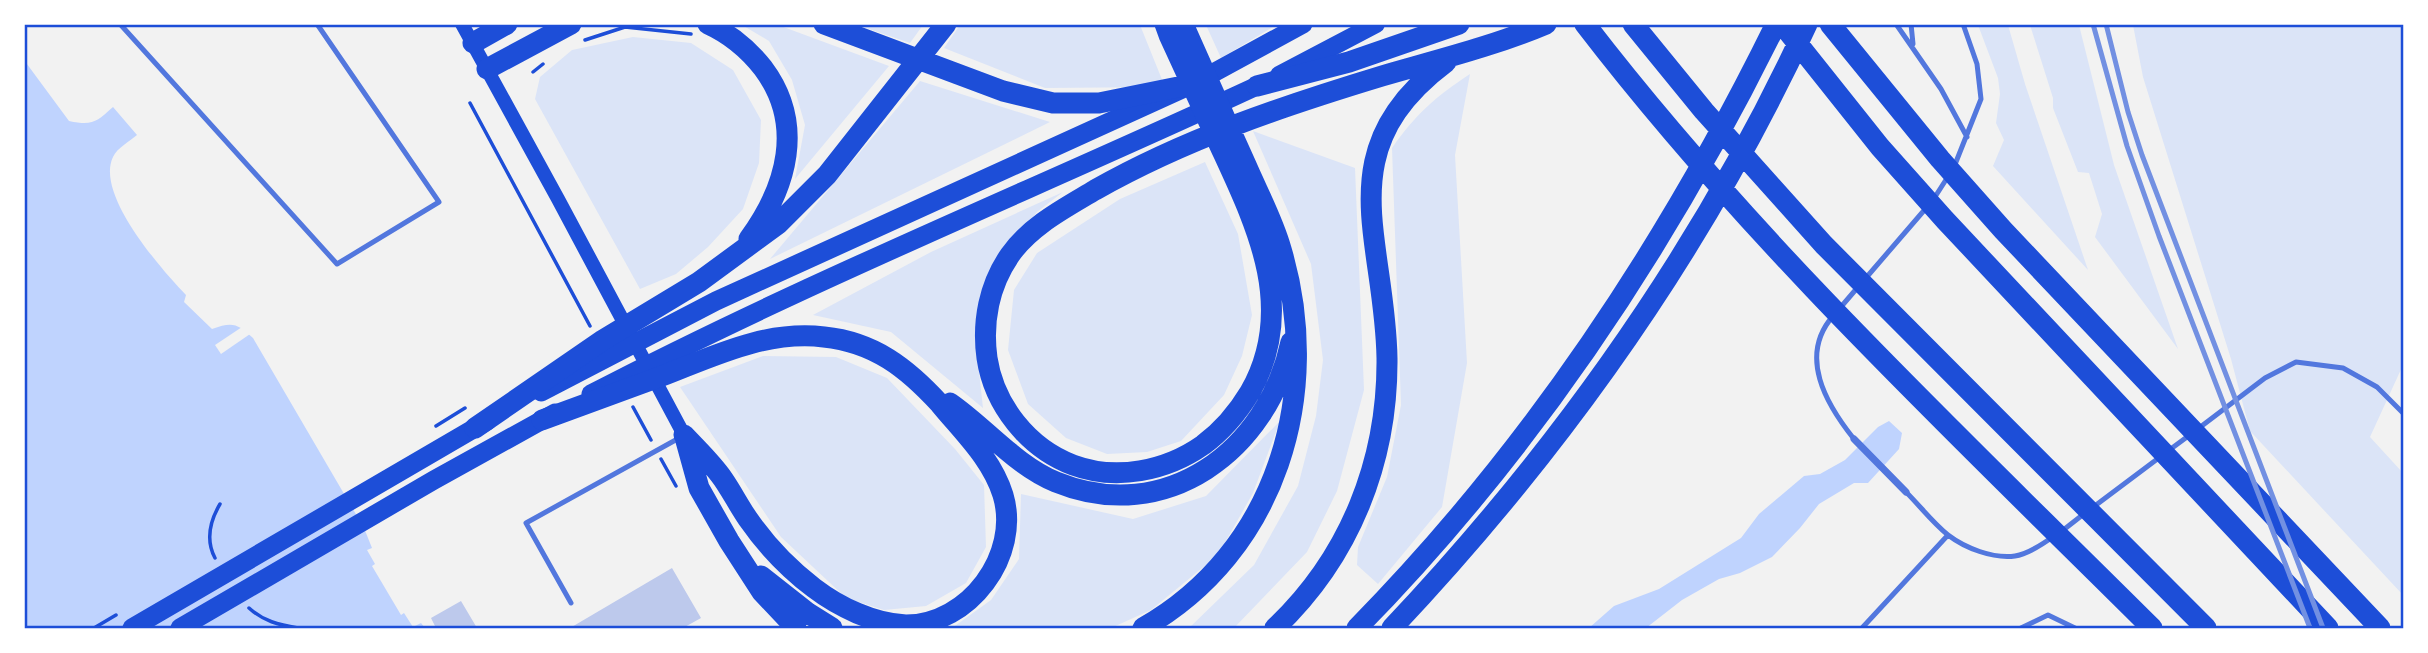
<svg xmlns="http://www.w3.org/2000/svg" width="2428" height="653" viewBox="0 0 2428 653" font-family="'Fira Sans',sans-serif">
	<rect width="100%" height="100%" fill="#f2f2f2"/>
	<path fill="#dbe4f7" d="M742,25H778L889,66L795,179L805,125L792,80L769,41Z
		M857,25H923L910,43Z
		M960,25H1140L1165,87L1045,88L944,48Z
		M1206,25H1276L1221,58Z
		M1978,25H2008L2025,84L2088,270L1993,166L2004,140L1996,123L2000,94L1998,78Z
		M2030,25H2079L2114,165L2178,349L2095,237L2102,214L2089,173L2078,172L2053,108V98Z
		M2133,25H2403V365L2370,437L2403,473V595L2250,431L2231,359L2143,77Z
		M633,37L691,43L733,70L761,120L759,163L743,209L708,247L676,274L640,289L535,99L540,77L572,50Z
		M1470,74L1455,155L1467,363L1442,507L1378,584L1357,565L1358,547L1387,477L1401,405L1392,148C1416,114 1435,97 1470,74Z
		M920,81L1050,122L770,259Z
		M1253,131L1355,168L1364,390L1337,491L1307,552L1234,628H1189L1254,565L1298,486L1316,416L1323,360L1311,264Z
		M1205,162L1238,234L1252,315L1242,356L1224,395L1181,441L1147,452L1107,454L1066,438L1028,404L1008,350L1014,290L1037,253L1120,199Z
		M1063,192L1037,212L989,272L975,335L983,408L891,332L813,315L931,252Z
		M763,356L836,357L887,378L955,449L984,485L986,547L966,583L926,606L884,610L846,598L781,537L680,387Z
		M1280,421L1253,493L1218,555L1151,610L1111,628H952L991,600L1019,559L1021,494L1133,519L1206,496Z"/>
	<path fill="#bfd3fe" d="M24,60L69,121C93,126 96,122 113,107L137,135C130,141 117,148 113,157C95,194 161,269 186,295L184,302L212,329C233,321 238,324 253,338L364,528L372,548L367,550L375,564L372,566L401,615L404,613L413,627L421,623L425,628H25Z
		M1889,421L1902,433L1899,449L1868,483H1854L1819,504L1800,528L1772,557L1740,573L1719,579L1682,600L1646,628H1589L1614,606L1659,589L1741,538L1759,514L1804,476L1820,474L1845,460L1878,427Z"/>
	<path fill="#f2f2f2" d="M245,325L253,332L221,354L215,345Z"/>
	<path fill="#bdc9ec" d="M672,568L701,618L683,628H570Z
		M461,601L477,628H436L431,618Z"/>
	<g fill="none" stroke-linecap="round" stroke-linejoin="round">
		<path stroke="#1d4ed8" stroke-width="3.5" d="M585,40L625,27L691,34
			M533,72L543,64
			M470,103L590,326
			M633,407L651,440
			M436,426L465,408
			M661,459L676,486
			M215,558C205,539 210,521 220,504
			M249,608C263,621 279,625 298,628
			M94,628L116,615"/>
		<path stroke="#5277de" stroke-width="5" d="M120,24L337,264L439,202L317,24
			M1896,24L1941,89L1967,137
			M1911,24L1913,44
			M1954,167L1981,99L1977,64L1963,24
			M1933,200L1949,175
			M1865,279L1927,207
			M1840,308L1858,287
			M1833,316C1798,356 1826,404 1854,439
			M2199,428L2265,378L2296,362L2343,368L2377,387L2404,414
			M2168,451L2191,434
			M1906,492C1920,506 1933,523 1948,535C1965,548 1993,559 2015,556C2028,554 2043,544 2054,536
			M2092,508L2160,457
			M2062,531L2085,513
			M571,603L526,523L681,437
			M1862,628L1948,535
			M2021,628L2048,615L2075,628"/>
		<path stroke="#5277de" stroke-width="7" d="M1854,439L1906,492"/>
		<path stroke="#1d4ed8" stroke-width="14" d="M462,24L558,199L684,435"/>
		<path stroke="#1d4ed8" stroke-width="18" d="M1279,75L1376,24"/>
		<path stroke="#1d4ed8" stroke-width="19" d="M541,392L716,301L1193,84L1303,24
			M591,394C808,281 1035,189 1257,86
			M132,628L487,421
			M180,628L434,480L555,413"/>
		<path stroke="#1d4ed8" stroke-width="21" d="M708,24C730,34 748,49 763,68C805,124 787,187 749,239
			M824,24L1003,91L1053,103H1099L1193,84
			M1165,24L1169,35C1186,72 1203,109 1220,146C1256,224 1298,308 1250,392C1238,412 1222,431 1203,445C1166,471 1116,481 1073,465C1028,448 994,405 987,358C982,322 989,285 1010,255C1030,226 1065,208 1095,190C1185,139 1283,106 1382,76C1437,60 1494,46 1546,24
			M1585,24C1754,244 1957,434 2152,628
			M1633,24L1704,111L1824,245L2206,628
			M1782,24L1880,147L1945,220L2328,628
			M1830,24L1940,159L2003,230L2380,628
			M473,43L507,24
			M487,69L571,24
			M1257,86L1349,62L1459,24
			M950,403C986,428 1015,465 1056,482C1166,527 1268,450 1291,342
			M542,420C582,405 622,391 662,376C714,356 766,330 824,337C874,342 907,368 940,404C963,432 992,459 1003,495C1021,555 969,625 906,625C874,624 839,607 814,588C789,569 766,545 748,519C739,506 732,492 723,479C712,463 697,449 684,435
			M475,428L603,340L699,282L778,224L827,175L946,24
			M686,441L699,488L729,541L762,592L796,628
			M761,576L808,613L832,628
			M1143,628C1277,552 1324,393 1281,249C1273,220 1258,193 1246,165C1225,118 1204,72 1183,24
			M1275,628C1350,557 1388,461 1387,358C1385,237 1327,151 1446,62
			M1357,628C1530,452 1667,246 1776,24
			M1392,628C1560,450 1704,247 1807,24"/>
		<path stroke="#7290e2" stroke-width="5" d="M2093,24L2127,146L2159,236L2310,628
			M2106,24L2128,112L2142,155L2323,628"/>
	</g>
	<rect width="2428" height="653" fill="none" stroke="#ffffff" stroke-width="52"/>
	<rect x="26" y="26" width="2376" height="601" fill="none" stroke="#1d4ed8" stroke-width="2.5"/>
</svg>
